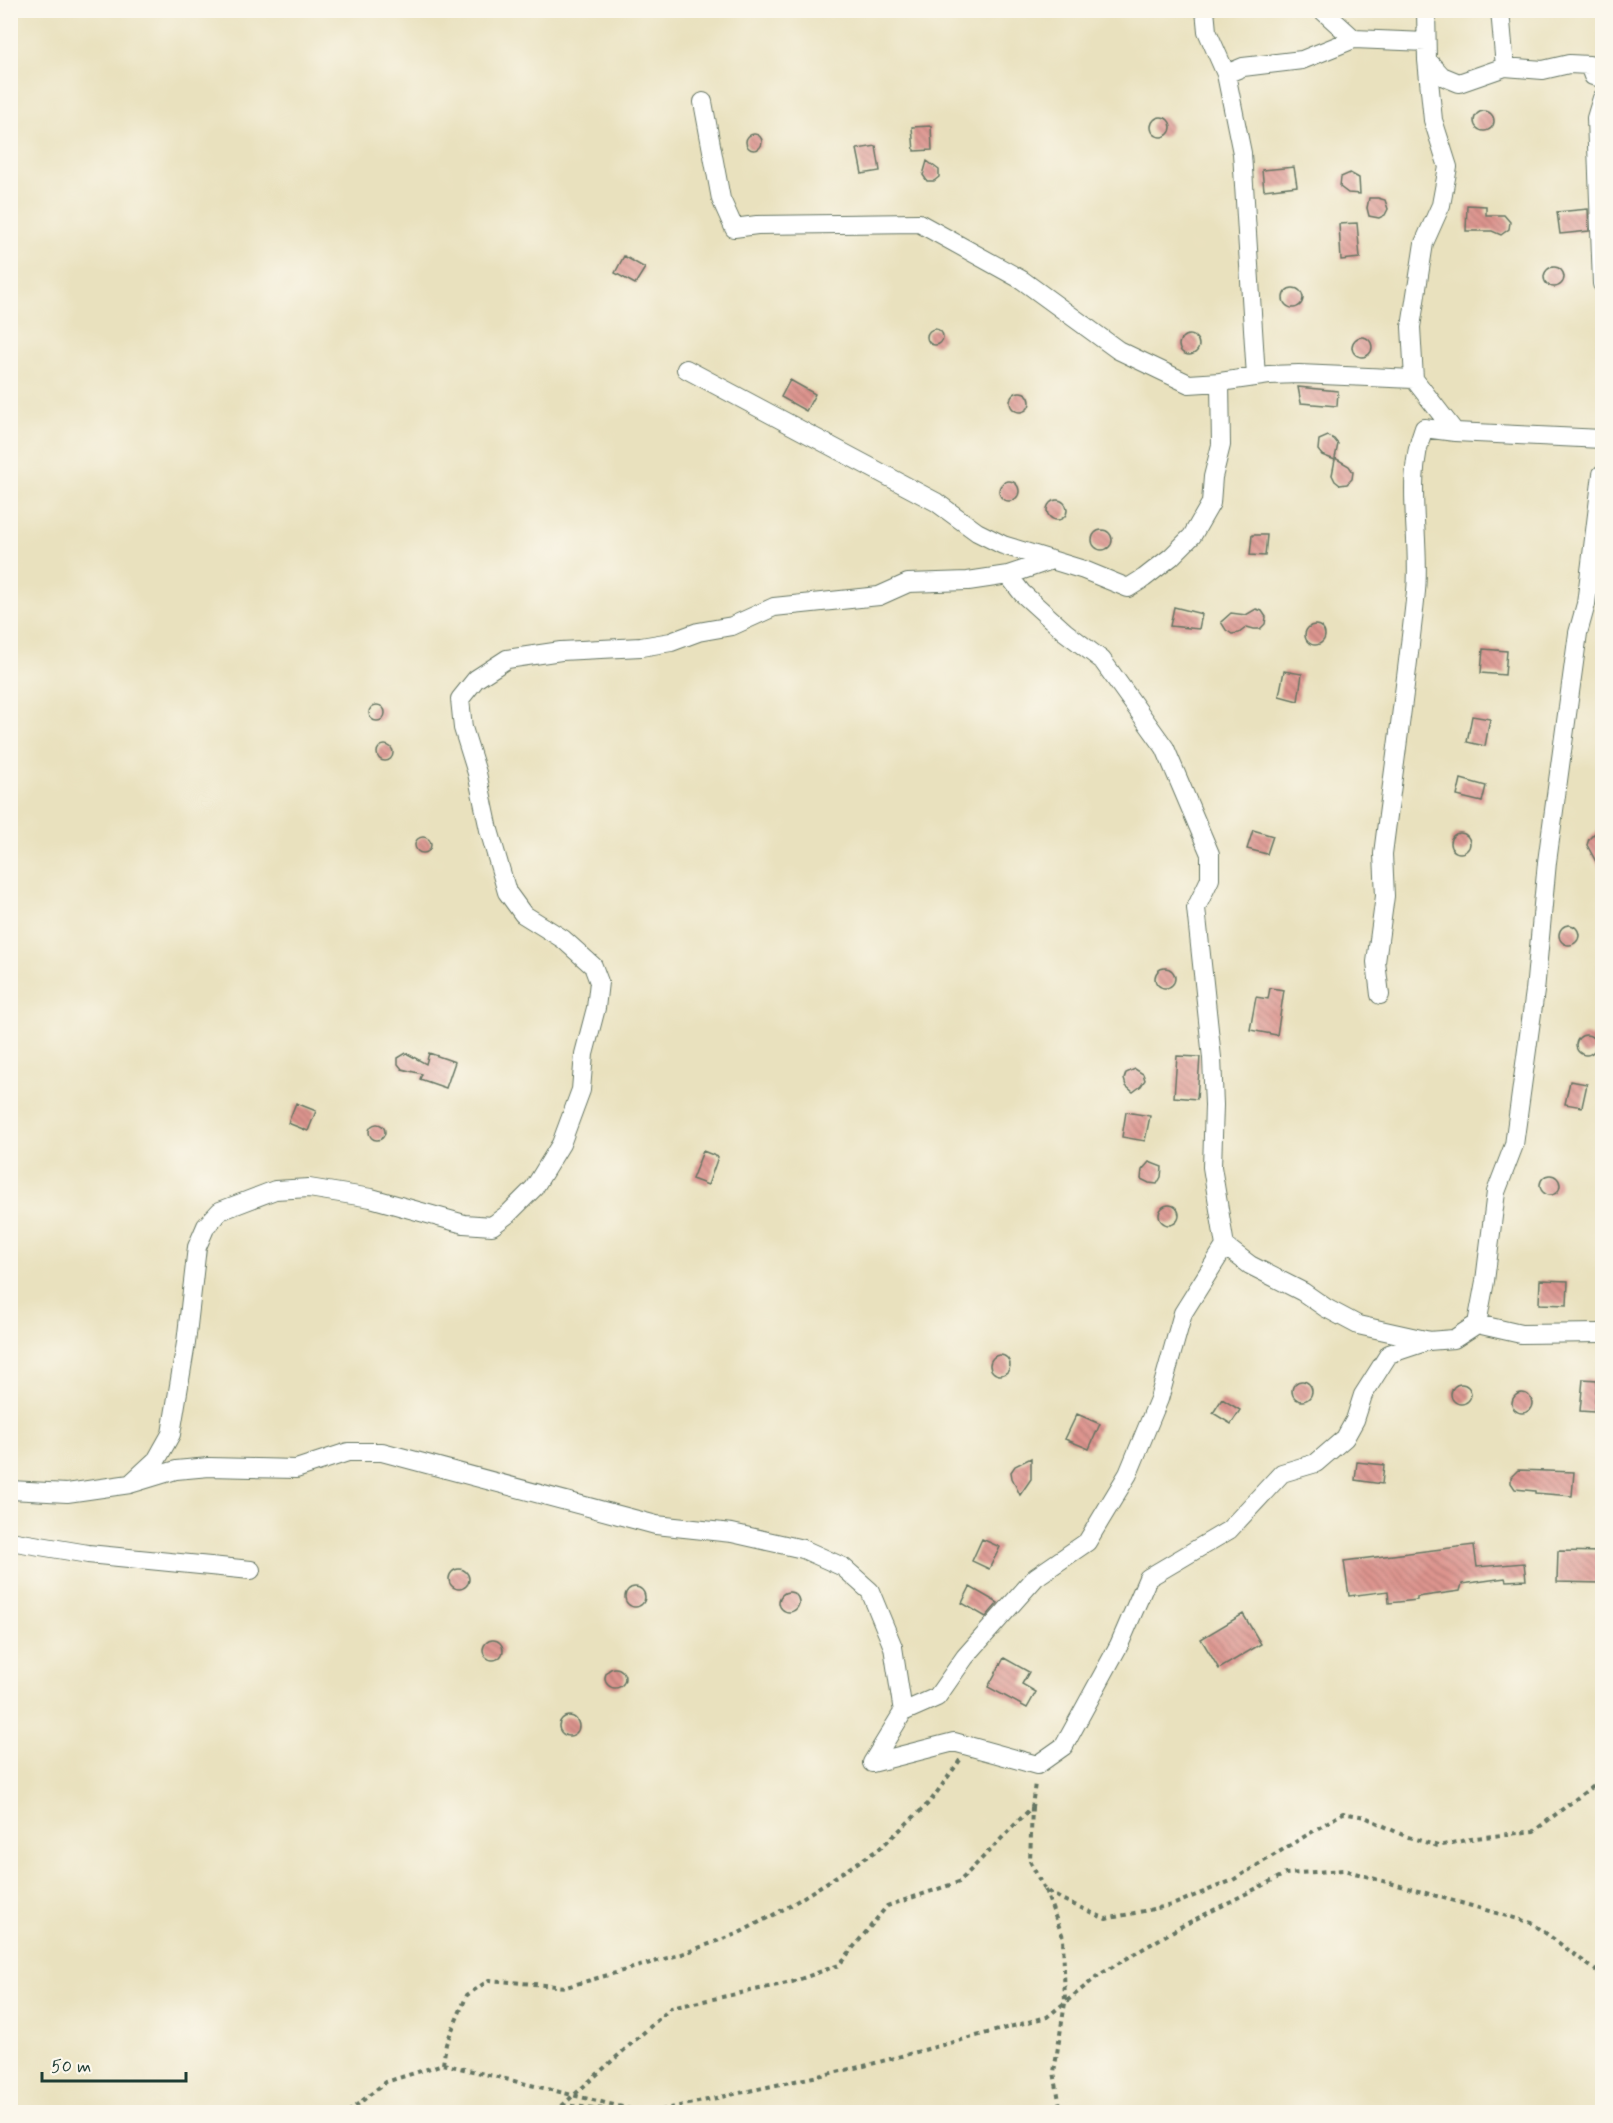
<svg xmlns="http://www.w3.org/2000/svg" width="1613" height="2123" viewBox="0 0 1613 2123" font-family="Mynerve,sans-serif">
	<defs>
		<pattern id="building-back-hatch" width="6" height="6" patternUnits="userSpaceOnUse" patternTransform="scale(1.5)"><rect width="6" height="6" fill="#dd948e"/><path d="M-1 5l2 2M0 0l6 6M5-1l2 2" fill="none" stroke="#b37a75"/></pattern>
	</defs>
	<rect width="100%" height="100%" fill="#fbf7ec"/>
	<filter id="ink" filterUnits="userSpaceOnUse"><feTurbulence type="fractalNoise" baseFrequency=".0167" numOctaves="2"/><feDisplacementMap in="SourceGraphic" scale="12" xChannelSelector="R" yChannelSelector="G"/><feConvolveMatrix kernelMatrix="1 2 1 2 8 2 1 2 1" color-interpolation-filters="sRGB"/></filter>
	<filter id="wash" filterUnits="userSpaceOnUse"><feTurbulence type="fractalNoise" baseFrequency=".008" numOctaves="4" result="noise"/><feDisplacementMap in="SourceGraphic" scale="24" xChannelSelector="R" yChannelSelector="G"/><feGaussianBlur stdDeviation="1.35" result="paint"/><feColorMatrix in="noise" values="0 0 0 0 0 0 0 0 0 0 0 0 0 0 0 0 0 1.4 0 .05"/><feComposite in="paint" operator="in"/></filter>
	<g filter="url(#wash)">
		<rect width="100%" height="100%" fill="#e9e1be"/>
		<g id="blocks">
			<path fill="url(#building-back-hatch)" d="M1474 121a10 10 0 1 1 20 0a10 10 0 1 1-20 0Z
				M1151 127a10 10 0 1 1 20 0a10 10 0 1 1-20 0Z
				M931,126L932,150L914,151L912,127Z
				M746 142a8 8 0 1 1 16 0a8 8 0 1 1-16 0Z
				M876,146L880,171L862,174L857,149Z
				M927,161L939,170V177L934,181H927L923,175Z
				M1294,167L1297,186L1264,190L1262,170Z
				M1350,173L1359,178L1360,194L1348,193L1340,187L1341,177Z
				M1369,198H1378L1385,200L1388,209L1385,215L1379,218L1369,216L1367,208Z
				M1467,205L1486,206V215H1504L1510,222L1509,229L1501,235L1492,231H1466Z
				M1588,209L1589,231L1560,234L1557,212Z
				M1357,223L1360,258L1341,260L1339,224Z
				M624,256L645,268L635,284L615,273Z
				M1544 277a10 10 0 1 1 20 0a10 10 0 1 1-20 0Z
				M1283 298a10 10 0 1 1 20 0a10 10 0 1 1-20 0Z
				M927 337a8 8 0 1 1 16 0a8 8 0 1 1-16 0Z
				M1179 345a10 10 0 1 1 20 0a10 10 0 1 1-20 0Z
				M1352 347a10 10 0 1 1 20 0a10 10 0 1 1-20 0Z
				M790,380L815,394L806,411L781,397Z
				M1298,387L1338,391L1337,406L1301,403Z
				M1010 402a10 10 0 1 1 20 0a10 10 0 1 1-20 0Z
				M1328,436L1334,439L1338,444L1335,458L1349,466L1353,472L1352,479L1347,484L1340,485L1335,481L1332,475L1335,460L1322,455L1318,450L1319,440Z
				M999 491a10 10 0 1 1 20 0a10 10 0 1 1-20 0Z
				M1047 510a10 10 0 1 1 20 0a10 10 0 1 1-20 0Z
				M1092 540a10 10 0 1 1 20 0a10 10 0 1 1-20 0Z
				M1252,535H1267L1265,556L1250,555Z
				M1174,607L1202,614L1199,629L1170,626Z
				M1256,609L1262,611L1266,617L1265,624L1260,629H1254L1247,627L1239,633L1232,634L1226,630L1221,622L1231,613L1246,615Z
				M1305 635a10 10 0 1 1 20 0a10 10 0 1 1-20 0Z
				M1483,649L1507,651L1505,675L1481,673Z
				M1284,671L1302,674L1298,701L1279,696Z
				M369 713a8 8 0 1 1 16 0a8 8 0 1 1-16 0Z
				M1472,716L1490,719L1485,746L1467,742Z
				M377 753a8 8 0 1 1 16 0a8 8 0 1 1-16 0Z
				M1461,779L1486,786L1482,802L1457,796Z
				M1602,826V873L1587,845L1589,839Z
				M1253,830L1273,836L1267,854L1247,849Z
				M1450 843a10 10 0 1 1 20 0a10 10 0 1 1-20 0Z
				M415 845a8 8 0 1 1 16 0a8 8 0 1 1-16 0Z
				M1559 935a10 10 0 1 1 20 0a10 10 0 1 1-20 0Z
				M1155 978a10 10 0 1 1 20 0a10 10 0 1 1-20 0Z
				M1270,988L1284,990L1277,1035L1250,1030L1256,997L1268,999Z
				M1576 1045a10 10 0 1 1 20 0a10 10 0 1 1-20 0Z
				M406,1053L426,1064L429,1053L455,1062L446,1088L420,1079L422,1074L402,1069L398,1064V1058Z
				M1177,1056L1200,1057L1197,1099L1174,1097Z
				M1135,1069L1143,1074L1145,1080L1141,1086L1133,1092L1126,1086L1124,1079L1126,1073Z
				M1570,1081L1587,1084L1582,1107L1565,1104Z
				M296,1103L316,1111L308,1131L288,1123Z
				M1126,1112L1150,1116L1145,1141L1122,1137Z
				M369 1132a8 8 0 1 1 16 0a8 8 0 1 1-16 0Z
				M703,1151L718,1157L708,1185L692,1179Z
				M1149,1162L1162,1167L1161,1177L1157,1184L1149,1183L1141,1179L1142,1170Z
				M1540 1185a10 10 0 1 1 20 0a10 10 0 1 1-20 0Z
				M1159 1215a10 10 0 1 1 20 0a10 10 0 1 1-20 0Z
				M1540,1280L1568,1281L1567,1305L1539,1304Z
				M990 1365a10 10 0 1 1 20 0a10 10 0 1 1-20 0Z
				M1583,1379L1597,1380L1594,1412L1580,1411Z
				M1292 1391a10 10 0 1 1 20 0a10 10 0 1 1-20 0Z
				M1451 1394a10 10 0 1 1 20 0a10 10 0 1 1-20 0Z
				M1512 1403a10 10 0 1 1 20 0a10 10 0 1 1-20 0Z
				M1222,1399L1240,1410L1231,1424L1213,1413Z
				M1077,1414L1100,1424L1089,1449L1065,1439Z
				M1031,1458V1479L1020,1495L1012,1478L1011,1472L1015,1466Z
				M1357,1462L1384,1465L1382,1484L1355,1480Z
				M1518,1470L1574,1472L1572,1496L1535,1493V1491L1515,1489L1511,1483V1477Z
				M982,1539L1000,1547L989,1569L972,1561Z
				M1474,1545L1477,1567L1524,1563L1526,1580L1506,1581L1505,1578L1462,1584L1460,1591L1417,1597V1600L1389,1603L1388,1591L1349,1596L1344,1561Z
				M1558,1551L1602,1552V1583L1557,1582Z
				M449 1579a10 10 0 1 1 20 0a10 10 0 1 1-20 0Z
				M625 1597a10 10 0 1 1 20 0a10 10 0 1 1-20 0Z
				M970,1587L998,1603L986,1617L962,1603Z
				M779 1602a10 10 0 1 1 20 0a10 10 0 1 1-20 0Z
				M1243,1614L1261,1644L1219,1669L1201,1639Z
				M483 1650a10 10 0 1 1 20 0a10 10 0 1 1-20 0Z
				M1004,1658L1029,1672L1022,1684L1036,1692L1027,1708L988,1687Z
				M605 1678a10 10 0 1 1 20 0a10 10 0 1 1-20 0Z
				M559 1726a10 10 0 1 1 20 0a10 10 0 1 1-20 0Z"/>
		</g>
	</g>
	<g filter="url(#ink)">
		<use href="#blocks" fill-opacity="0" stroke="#667664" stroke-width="1.5"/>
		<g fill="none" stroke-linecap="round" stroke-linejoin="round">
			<defs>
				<path id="minor" d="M1205,10L1207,31L1226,74L1242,153L1256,377
					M1322,10L1354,39
					M1500,10L1505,67L1543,70L1569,64L1589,65L1593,76L1602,78
					M1427,60L1442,76L1459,83L1505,67
					M1226,74L1243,67L1302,60L1354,39L1426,42
					M1602,98L1596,118L1602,284
					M703,102L721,199L734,228L757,225L919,223L1022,280L1118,350L1189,384L1220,382
					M686,369L936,502L977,532L1003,545L1084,570L1128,588L1144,578L1171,557L1192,536L1211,503L1213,477L1221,445L1220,382L1269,375L1299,374L1414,379L1455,432
					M1414,379L1411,327L1424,243L1441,205L1448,167L1433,120L1427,60L1426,10
					M1008,575L1022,593L1065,632L1102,660L1165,748L1210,854V879L1196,908L1212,1058L1214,1105L1212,1167L1225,1246L1250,1265L1303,1292L1326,1308L1358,1325L1430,1341
					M1380,995L1376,962L1385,896L1383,854C1394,767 1407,679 1416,591C1421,537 1404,480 1424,428L1455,432L1602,439
					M1477,1324L1521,1334L1602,1333
					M130,1484L157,1459L171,1434L186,1343L197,1247L206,1226L220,1211L275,1190L309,1188L371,1198L464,1224L492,1226L508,1214L534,1188L561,1144L581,1090L584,1054L596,1008L599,982L593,966L563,939L523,914L507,892L489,830L477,773L463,728L460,699L476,679L507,659L561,651L641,647L671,642L698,632L732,626L774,607L879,596L908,583L968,581L1008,575L1052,560
					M10,1490L67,1493L130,1484L176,1470L209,1467L296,1469L348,1452H382L656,1525L732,1533L803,1549L843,1567L870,1591L893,1647L903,1712L872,1763
					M10,1541L88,1554L251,1570
					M903,1712L937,1697L965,1657L1036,1577L1087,1542L1128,1474L1159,1399L1183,1313L1225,1246
					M872,1763L954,1742L1037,1765L1064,1746L1119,1645L1148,1578L1229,1530L1282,1473L1316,1463L1345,1438L1355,1420L1363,1395L1389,1354L1428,1341L1454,1339L1477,1324L1485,1281L1496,1192L1514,1145L1535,991L1547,862L1578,633L1586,604L1602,474"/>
			</defs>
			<use href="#minor" stroke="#667664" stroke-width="20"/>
			<path stroke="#667664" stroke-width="4" stroke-dasharray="4.5 4.5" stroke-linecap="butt" d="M1032,1807L1030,1861L1044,1889L1061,1899L1106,1919L1172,1905L1233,1880L1343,1813L1365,1817L1405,1836L1438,1846L1476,1838L1534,1831L1602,1779
				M1045,1890L1063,1937L1065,2003L1054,2072L1061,2112
				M443,2064L643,2112
				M562,2105L635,2112
				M348,2112L386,2082L443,2064L446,2044L467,1995L489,1980L566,1987L682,1954L739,1933L788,1907L879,1849L930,1802L960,1760
				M555,2112L671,2008L792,1982L839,1965L887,1906L959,1882L1032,1807L1035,1783
				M652,2112L864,2066L1047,2017L1099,1975L1180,1927L1285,1874L1344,1870L1532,1923L1602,1975"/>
			<use href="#minor" stroke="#fff" stroke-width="18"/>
		</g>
	</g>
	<rect width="1613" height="2123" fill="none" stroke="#fbf7ec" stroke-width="36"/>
	<path d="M42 2072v9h144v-9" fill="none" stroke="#1f3d34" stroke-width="3"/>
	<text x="51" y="2072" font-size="18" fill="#1f3d34" stroke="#fbf7ec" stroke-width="4.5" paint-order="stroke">50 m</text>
</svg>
